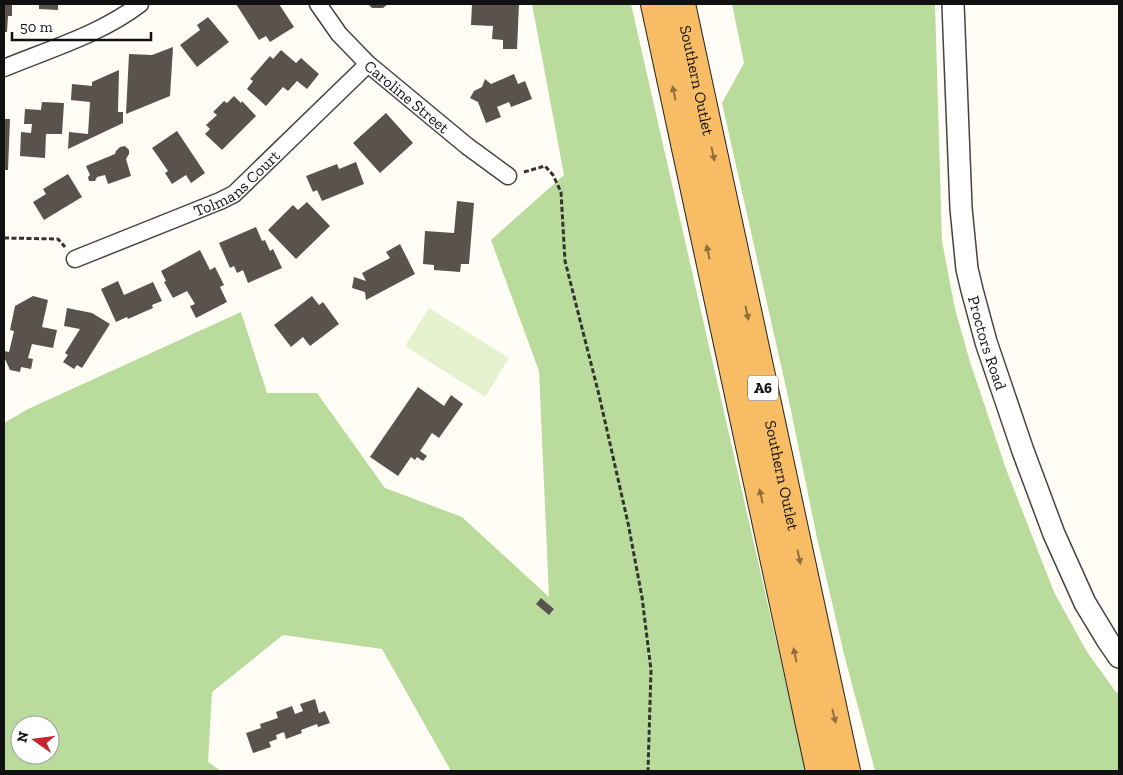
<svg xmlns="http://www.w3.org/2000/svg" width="1123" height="775" viewBox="0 0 1123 775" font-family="'Zilla Slab',serif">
	<rect width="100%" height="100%" fill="#fffdf5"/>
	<path fill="#b9dc9c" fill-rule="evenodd" d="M532,4H631L791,706L807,771H451L382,649L283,635L212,692L208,762L221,771H4V423L28,409L241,312L267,393H317L385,488L462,517L549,597L539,371L491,240L564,175ZM20,725H50V755H20Z
		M732,4H935L942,241L955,309L970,362L1006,469L1054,592L1087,652L1116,692L1119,693V771H875L844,654L817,538L789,401L722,103L744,63Z"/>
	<path fill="#e6f2cf" d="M429,308L509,358L485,397L405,346Z"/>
	<path fill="#5a524d" d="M4,4H12V16H8L7,32H4Z
		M39,4H58V10L39,9Z
		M236,4H279L294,27L270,42L266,36L259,40Z
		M368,4H388L383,8H372Z
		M472,4H519L517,49H503V40L492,39L493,26L471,25Z
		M208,17L229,42L197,67L180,45L200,30L197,25Z
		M173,47L170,96L126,114L129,54L152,55Z
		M281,50L296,63L301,58L319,74L307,89L297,81L288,91L283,87L266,106L247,89L253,81L250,79L270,56L273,59Z
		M119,70L118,112H123V123L68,149L69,132L88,134L90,102L71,100L72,84L92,86V82Z
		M514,74L518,84L525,81L532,99L511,107L509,102L497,107L501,117L486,123L478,102L470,98L474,91L482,87L485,79L491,84Z
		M234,96L241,103L242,101L256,116L222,150L205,134L210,129L206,125L217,115L213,112L224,101L227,103Z
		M42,102L64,103L62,134H46L45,158L20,156L21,132L31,133L32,124H24L25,109L41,110Z
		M386,113L413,143L380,173L353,143Z
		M4,119H10L8,170H4Z
		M177,131L205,173L191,183L186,175L172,184L165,173L168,171L152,148Z
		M125,146L129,150V154L126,159L131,176L108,184L105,175L97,177L95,181H89L88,177L90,175L86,166L115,154L116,151L120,147Z
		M356,162L364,184L322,201L317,190L313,192L306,176L337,164L339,169Z
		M68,174L82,197L44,220L33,202L46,194L43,189Z
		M457,201L474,203L469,264H461L460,272L434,270V265L423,264L425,231L454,233Z
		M307,202L330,226L296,259L268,230L293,205L298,210Z
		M256,227L262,241L265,240L270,251L273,249L282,268L248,283L243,270L237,273L234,266L230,268L219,243Z
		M400,244L415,274L366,300L365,292L352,288L354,277L366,281L362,273L390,258L386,252Z
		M200,250L210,270L215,267L224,285L220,287L227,302L196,318L190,306L195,304L187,291L173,298L164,282L166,281L161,271Z
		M118,281L124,295L153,282L162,301L152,305L153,308L128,319L127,317L116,322L101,289Z
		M33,296L48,300L42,327L57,330L53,348L32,344L28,358L33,359L31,369L21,367L20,372L10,370L5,359L4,351L9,352L14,331L10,330L15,306Z
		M312,296L319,305L323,302L339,324L310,346L303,337L291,347L274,325Z
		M67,308L92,313L110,324L82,368L77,365L74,369L63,362L68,355L65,353L80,329L64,326Z
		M418,387L444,406L451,395L463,404L439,438L432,433L420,451L427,456L423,461L417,457L415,460L411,457L398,476L370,457Z
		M541,598L554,609L549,615L536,604Z
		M315,699L319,713L325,711L330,723L318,727L317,724L301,730L302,733L286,739L284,732L276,735L277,739L269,742L271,747L253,753L246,733L261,728L260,724L278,718L276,712L292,706L295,714L303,711L300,704Z"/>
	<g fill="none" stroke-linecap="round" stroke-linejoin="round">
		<defs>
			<g id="minor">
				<path id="s1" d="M318,4L339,34L368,64L467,146L508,176"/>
				<path d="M4,68C50,49 101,34 140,4"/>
				<path id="s2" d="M75,259L220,201L234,194L368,64"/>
			</g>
			<g id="tertiary">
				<path id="s3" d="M953,4L961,208L967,269L972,290L986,342L1023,451L1054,534L1085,603L1108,641L1119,657"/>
			</g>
			<g id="trunk">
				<path d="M655,4L820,771"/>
				<path id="s4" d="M681,4L846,771"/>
			</g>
		</defs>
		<use href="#minor" stroke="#444" stroke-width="19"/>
		<use href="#tertiary" stroke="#444" stroke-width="24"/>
		<use href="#trunk" stroke="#222" stroke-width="30"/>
		<path stroke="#333" stroke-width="3" stroke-dasharray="5 2.5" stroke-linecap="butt" d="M524,172L545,166L553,175L561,192L565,261L599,395L628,523L642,597L651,670L648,771
			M4,238L58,239L65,247"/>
		<use href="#minor" stroke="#fff" stroke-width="16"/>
		<use href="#tertiary" stroke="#fff" stroke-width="21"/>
		<use href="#trunk" stroke="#f7bc64" stroke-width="28"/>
	</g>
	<defs><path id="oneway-solid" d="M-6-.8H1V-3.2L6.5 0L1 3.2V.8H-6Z" transform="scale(1.25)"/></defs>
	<g fill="#906f3f">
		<use href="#oneway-solid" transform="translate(674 93) rotate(-102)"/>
		<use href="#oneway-solid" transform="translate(713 154) rotate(78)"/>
		<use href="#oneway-solid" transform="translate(708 252) rotate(-102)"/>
		<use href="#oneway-solid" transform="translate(747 313) rotate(78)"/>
		<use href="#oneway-solid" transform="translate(761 496) rotate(-102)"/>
		<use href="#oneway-solid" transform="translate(799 557) rotate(78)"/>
		<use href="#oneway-solid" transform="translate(795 655) rotate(-102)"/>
		<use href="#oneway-solid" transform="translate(834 716) rotate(77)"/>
	</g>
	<g text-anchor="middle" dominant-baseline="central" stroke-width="5" stroke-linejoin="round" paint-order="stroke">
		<rect fill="#fff" stroke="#585858" stroke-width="1" x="748" y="375.5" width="30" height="25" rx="4"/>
		<g font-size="15" font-weight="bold" fill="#111">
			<text x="763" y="388">A6</text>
		</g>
		<g font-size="16" fill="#111" stroke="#fff">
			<text stroke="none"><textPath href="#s4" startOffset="78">Southern Outlet</textPath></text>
			<text stroke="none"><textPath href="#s1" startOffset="129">Caroline Street</textPath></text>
			<text stroke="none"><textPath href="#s2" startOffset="180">Tolmans Court</textPath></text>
			<text stroke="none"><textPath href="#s3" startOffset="342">Proctors Road</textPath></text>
			<text stroke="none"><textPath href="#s4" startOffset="482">Southern Outlet</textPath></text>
		</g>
	</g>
	<rect width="1123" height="775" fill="none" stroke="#111111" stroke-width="10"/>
	<g transform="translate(35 740) rotate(284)"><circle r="24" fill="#ffffff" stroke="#a0a0a0"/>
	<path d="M0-4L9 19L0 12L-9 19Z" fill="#c4262e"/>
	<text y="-8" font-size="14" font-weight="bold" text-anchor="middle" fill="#111111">N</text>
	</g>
	<path d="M12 32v8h139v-8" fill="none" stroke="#111111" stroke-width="2.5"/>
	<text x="20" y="32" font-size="15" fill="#111111" stroke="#ffffff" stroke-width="4" paint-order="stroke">50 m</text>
</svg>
